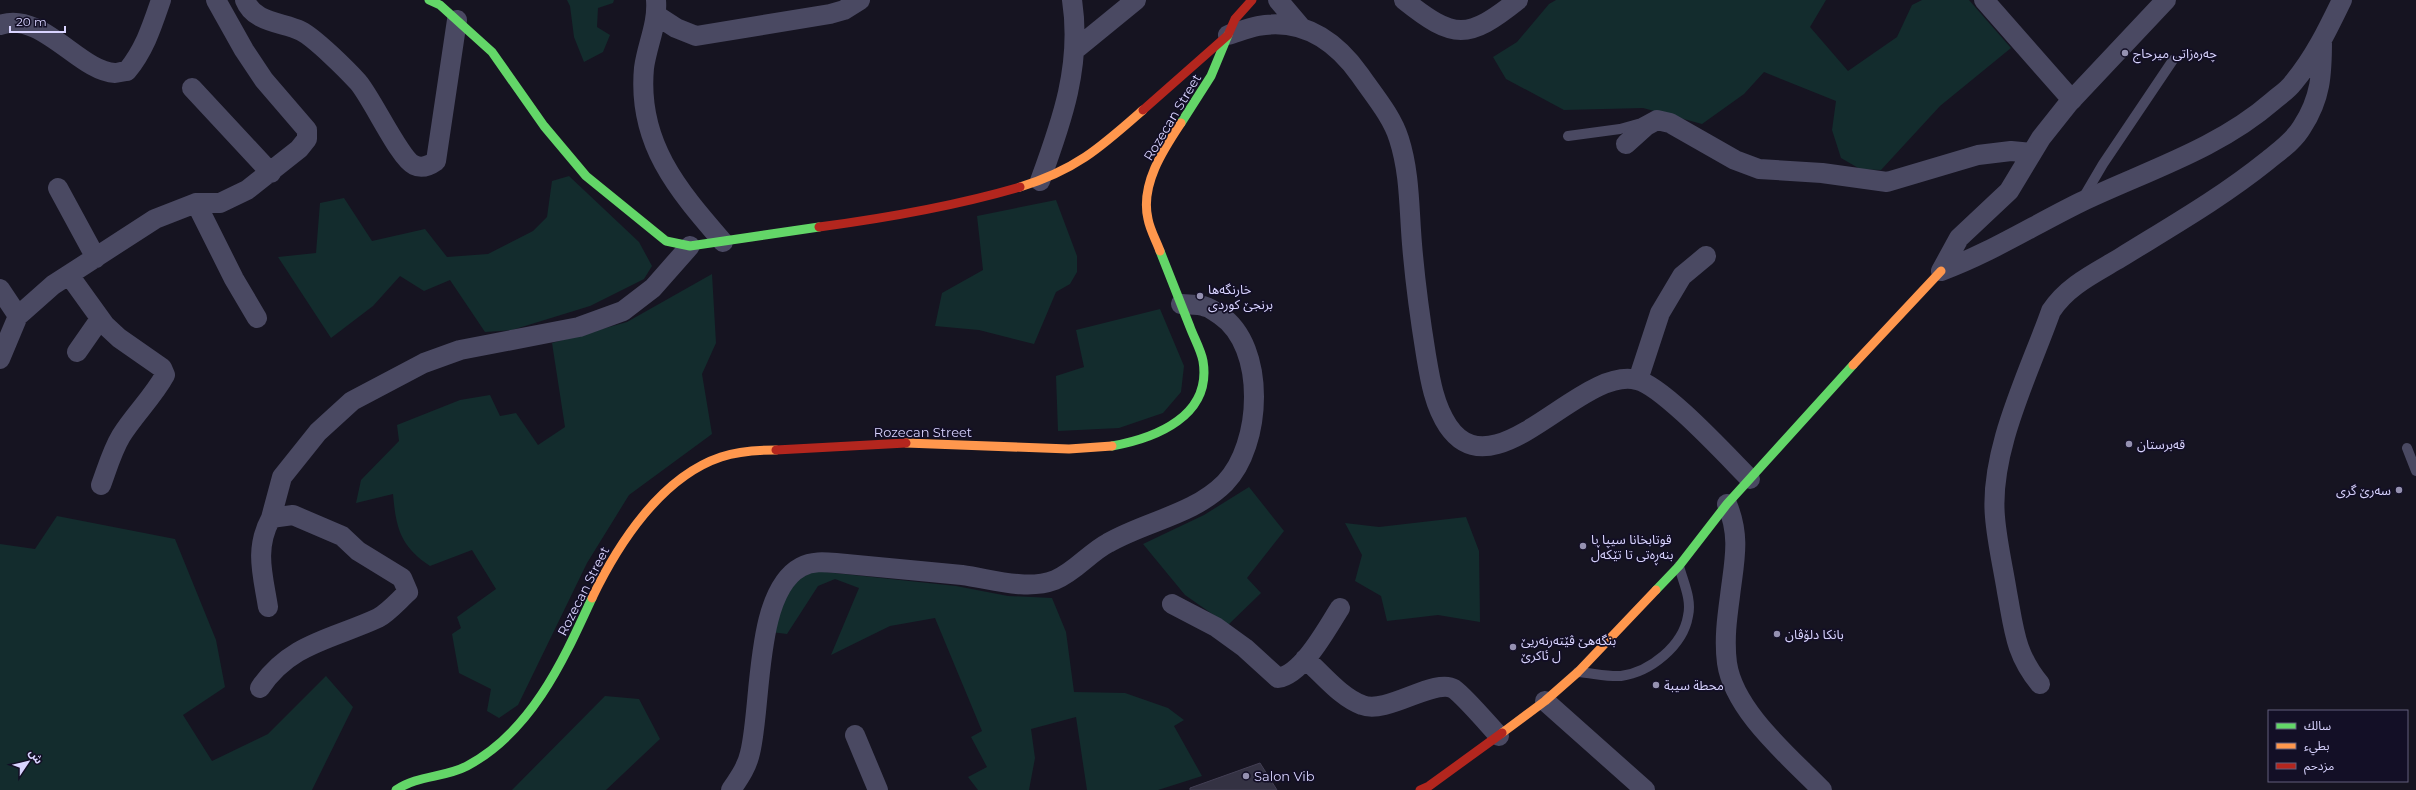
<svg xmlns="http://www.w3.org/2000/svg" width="2416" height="790" viewBox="0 0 2416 790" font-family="Montserrat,'Noto Sans Arabic',sans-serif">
	<rect width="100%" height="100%" fill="#161421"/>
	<path fill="#132c2d" d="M567,0H614L613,3L598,8L597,27L610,35L603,52L584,62L574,37L570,6Z
		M1556,0H1826L1810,27L1848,71L1897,37L1912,5L1922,0H1969L2011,48L1940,106L1881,170L1860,169L1841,158L1832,130L1836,101L1764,72L1744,94L1702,124L1643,108L1564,110L1506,79L1493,57L1517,42L1549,4Z
		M569,176L639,242L652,266L644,279L590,306L512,330L485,332L450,280L424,291L400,276L373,306L331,338L278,257L316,253L320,203L344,198L372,241L425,229L447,257L488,254L533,231L547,217L552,181Z
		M1056,200L1077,256V272L1070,284L1056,292L1034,344L979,330L935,326L942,293L983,270L977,216Z
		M712,274L716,343L702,374L712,434L629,495L587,563L518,705L499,718L487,711L491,689L459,673L452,634L461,628L457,617L496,589L472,550L430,566C400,546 396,528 393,494L356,503L361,480L399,441L397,425L460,400L490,395L500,416L516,413L538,445L565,427L552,343L627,322Z
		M1160,309L1184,366L1181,392L1163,413L1119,428L1058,431L1056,376L1084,367L1076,330Z
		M1249,487L1284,531L1247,578L1261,593L1228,625L1185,595L1143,544L1204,515Z
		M57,516L175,539L216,640L225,687L183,715L212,761L268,734L326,676L353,707L312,790H0V544L35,549Z
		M1466,517L1479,551L1480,622L1438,615L1387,621L1381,596L1355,581L1362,555L1345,523L1379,527Z
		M816,571L956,586L1008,596L1052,598L1066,632L1074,692L1125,693L1168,708L1184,720L1174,726L1202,776L1158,790H1087L1076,717L1031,729L1035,758L1029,790H978L968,777L987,767L971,737L982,731L935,618L890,626L831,655L859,588L835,579L818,586L787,634L771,632L782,600L799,578Z
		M605,696L639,699L660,739L606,790H512Z"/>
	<path fill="#343243" stroke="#433f54" d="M1260,763L1277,790H1190V788Z"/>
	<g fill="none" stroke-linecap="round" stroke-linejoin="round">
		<path stroke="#4a4962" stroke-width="10" d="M1568,136L1620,129L1645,122
			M2083,198L2103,164L2173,60
			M2407,448L2416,471
			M1578,672C1592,673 1608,677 1621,676C1650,672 1683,646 1688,616C1692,599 1683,582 1679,566"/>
		<path stroke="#4a4962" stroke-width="20" d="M245,0C254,23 282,22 301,31C315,38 347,70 358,82C372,98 400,159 414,165C422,169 429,166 436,161L457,20
			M656,0C658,24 647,45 644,68C637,143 678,190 723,242
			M1278,0L1300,26
			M1404,0C1454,40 1468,40 1518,0
			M1984,0L2072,100
			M656,15L676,28L696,36L830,14L844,10L860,0
			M0,25C41,10 80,72 115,73C118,73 123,71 127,71C145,49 152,26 161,0
			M1228,35C1238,32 1248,28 1258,26C1302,18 1335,40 1360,75C1373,94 1392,116 1399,139C1410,173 1409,209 1412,244C1415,281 1420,318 1426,355C1430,379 1434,405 1448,426C1495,495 1581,365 1637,380C1663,386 1728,457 1750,479
			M1076,49L1136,0
			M192,88L271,173
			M1626,144L1646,126L1657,120L1670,123L1735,160L1759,169L1822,173L1887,182L1978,155L2011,151L2032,153
			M1040,181C1062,121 1082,65 1072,0
			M58,188L96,258
			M196,203L234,279L257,318
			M1941,271C1990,253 2034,225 2081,202C2146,171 2218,149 2273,101C2280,95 2288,90 2293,83C2314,58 2328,29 2342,0
			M1941,271L1959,238L2009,191L2041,138L2068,104L2166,0
			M69,275L105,325L119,338L162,368L165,375C153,397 134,415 121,436C112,451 107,469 101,485
			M0,289L18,316
			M77,352L100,319
			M0,359L18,316L53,285L155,219L196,203H220L247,190L299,149L307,139V130L264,80L244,50L216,0
			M1638,380L1660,313L1682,276L1706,256
			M1727,504C1741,537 1734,562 1730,596C1727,618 1724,640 1727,663C1734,711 1789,756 1822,790
			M1172,604L1216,627L1245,648L1278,678C1303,674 1327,628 1340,608
			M268,607C263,575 254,549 271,518
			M1305,659C1323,674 1340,697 1362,705C1387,715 1435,677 1454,689C1465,697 1488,724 1499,736
			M2040,684C2015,654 2014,629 2007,592C2003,567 1997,542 1995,517C1989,451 2029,373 2051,311C2067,286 2095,273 2120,258C2170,227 2221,198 2267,161C2279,151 2294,141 2302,127C2321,98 2322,74 2322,40
			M260,688C290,643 333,639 378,618C389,612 399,600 408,592L402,578L358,551L342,536L293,515L271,518L282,477L318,432L352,401L424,363L460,350L579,327L623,311L653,288L690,246
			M1545,701L1645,790
			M855,735L878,790
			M731,790C739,778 747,767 750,753C762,706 754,592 801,567C812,561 824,562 836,563C878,567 920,571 962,575C992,579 1026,591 1055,580C1075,572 1089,553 1108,543C1146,521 1193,515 1225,483C1262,445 1267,347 1220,315C1216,313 1211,308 1206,307C1199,304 1189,305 1181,304"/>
		<path stroke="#63d668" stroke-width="9" d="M429,0L440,5L492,52L544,126L586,176L666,241L690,246L819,227
			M1181,123L1211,76L1228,35
			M1112,446C1156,438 1212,416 1203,361C1201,350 1194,338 1190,327C1180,302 1170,276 1160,251
			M1656,590L1679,566L1727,504L1853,365
			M396,790C418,775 444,778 467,766C532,731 563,661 592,598"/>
		<path stroke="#ff974d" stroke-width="9" d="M1020,187C1076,170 1101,147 1143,110
			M1160,251C1156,240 1150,230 1148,219C1140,185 1163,150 1181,123
			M1853,365L1941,271
			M906,443L1069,449L1112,446
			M592,598C618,544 661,477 721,457C739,451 757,450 776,450
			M1502,733L1545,701L1578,672L1656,590"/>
		<path stroke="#b3261e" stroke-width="9" d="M1143,110L1228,35L1235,19L1252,0
			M819,227C886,218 955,206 1020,187
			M776,450L906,443
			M1420,790L1429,786L1502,733"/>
	</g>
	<g fill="#9591b1" stroke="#130f26" stroke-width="1.5">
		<circle cx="2125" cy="53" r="4"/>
		<circle cx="1200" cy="296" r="4"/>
		<circle cx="2129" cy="444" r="4"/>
		<circle cx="2399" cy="490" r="4"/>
		<circle cx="1583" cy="546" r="4"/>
		<circle cx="1777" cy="634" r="4"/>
		<circle cx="1513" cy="647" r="4"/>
		<circle cx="1656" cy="685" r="4"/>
		<circle cx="1246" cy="776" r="4"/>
	</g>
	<g text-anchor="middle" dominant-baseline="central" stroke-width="3.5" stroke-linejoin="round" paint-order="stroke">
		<g font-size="13" fill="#d9d4ff" stroke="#130f26" text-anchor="start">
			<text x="2133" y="53">چەرەزاتی میرحاج</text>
			<text x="1208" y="289">خارنگەها<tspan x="1208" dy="15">برنجێ کوردی</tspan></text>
			<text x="2137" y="444">قەبرستان</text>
			<text x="2391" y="490" text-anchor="end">سەرێ گری</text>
			<text x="1591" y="539">قوتابخانا سیپا یا<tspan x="1591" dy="15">بنەڕەتی تا تێکەڵ</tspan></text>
			<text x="1785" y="634">بانکا دلۆڤان</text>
			<text x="1521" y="640">بنگەهێ ڤێتەرنەریێ<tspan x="1521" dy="15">ل ئاکرێ</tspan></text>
			<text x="1664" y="685">محطة سيبة</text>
			<text x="1254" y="776">Salon Vib</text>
		</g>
		<g font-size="13" fill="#d9d4ff" stroke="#130f26">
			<text transform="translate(1172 117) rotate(-59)">Rozecan Street</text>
			<text x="923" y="432">Rozecan Street</text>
			<text transform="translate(583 591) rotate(-63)">Rozecan Street</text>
		</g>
	</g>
	<rect x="2268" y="710" width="140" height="72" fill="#130f26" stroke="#625e7d"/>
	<rect x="2276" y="723" width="20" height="6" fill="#63d668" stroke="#625e7d"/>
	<text x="2304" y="730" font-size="12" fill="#d9d4ff">سالك</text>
	<rect x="2276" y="743" width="20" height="6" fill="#ff974d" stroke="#625e7d"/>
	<text x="2304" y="750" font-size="12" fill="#d9d4ff">بطيء</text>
	<rect x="2276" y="763" width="20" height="6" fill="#b3261e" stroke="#625e7d"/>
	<text x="2304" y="770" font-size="12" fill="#d9d4ff">مزدحم</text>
	<g transform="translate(28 762) rotate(55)" stroke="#130f26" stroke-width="3" paint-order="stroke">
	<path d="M0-3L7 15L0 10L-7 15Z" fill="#d9d4ff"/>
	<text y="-6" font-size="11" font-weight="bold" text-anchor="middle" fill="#d9d4ff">ش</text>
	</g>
	<path d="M10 26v6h55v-6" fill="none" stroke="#d9d4ff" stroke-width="2"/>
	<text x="16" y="26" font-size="12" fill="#d9d4ff" stroke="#130f26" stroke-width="3" paint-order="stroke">20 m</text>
</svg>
